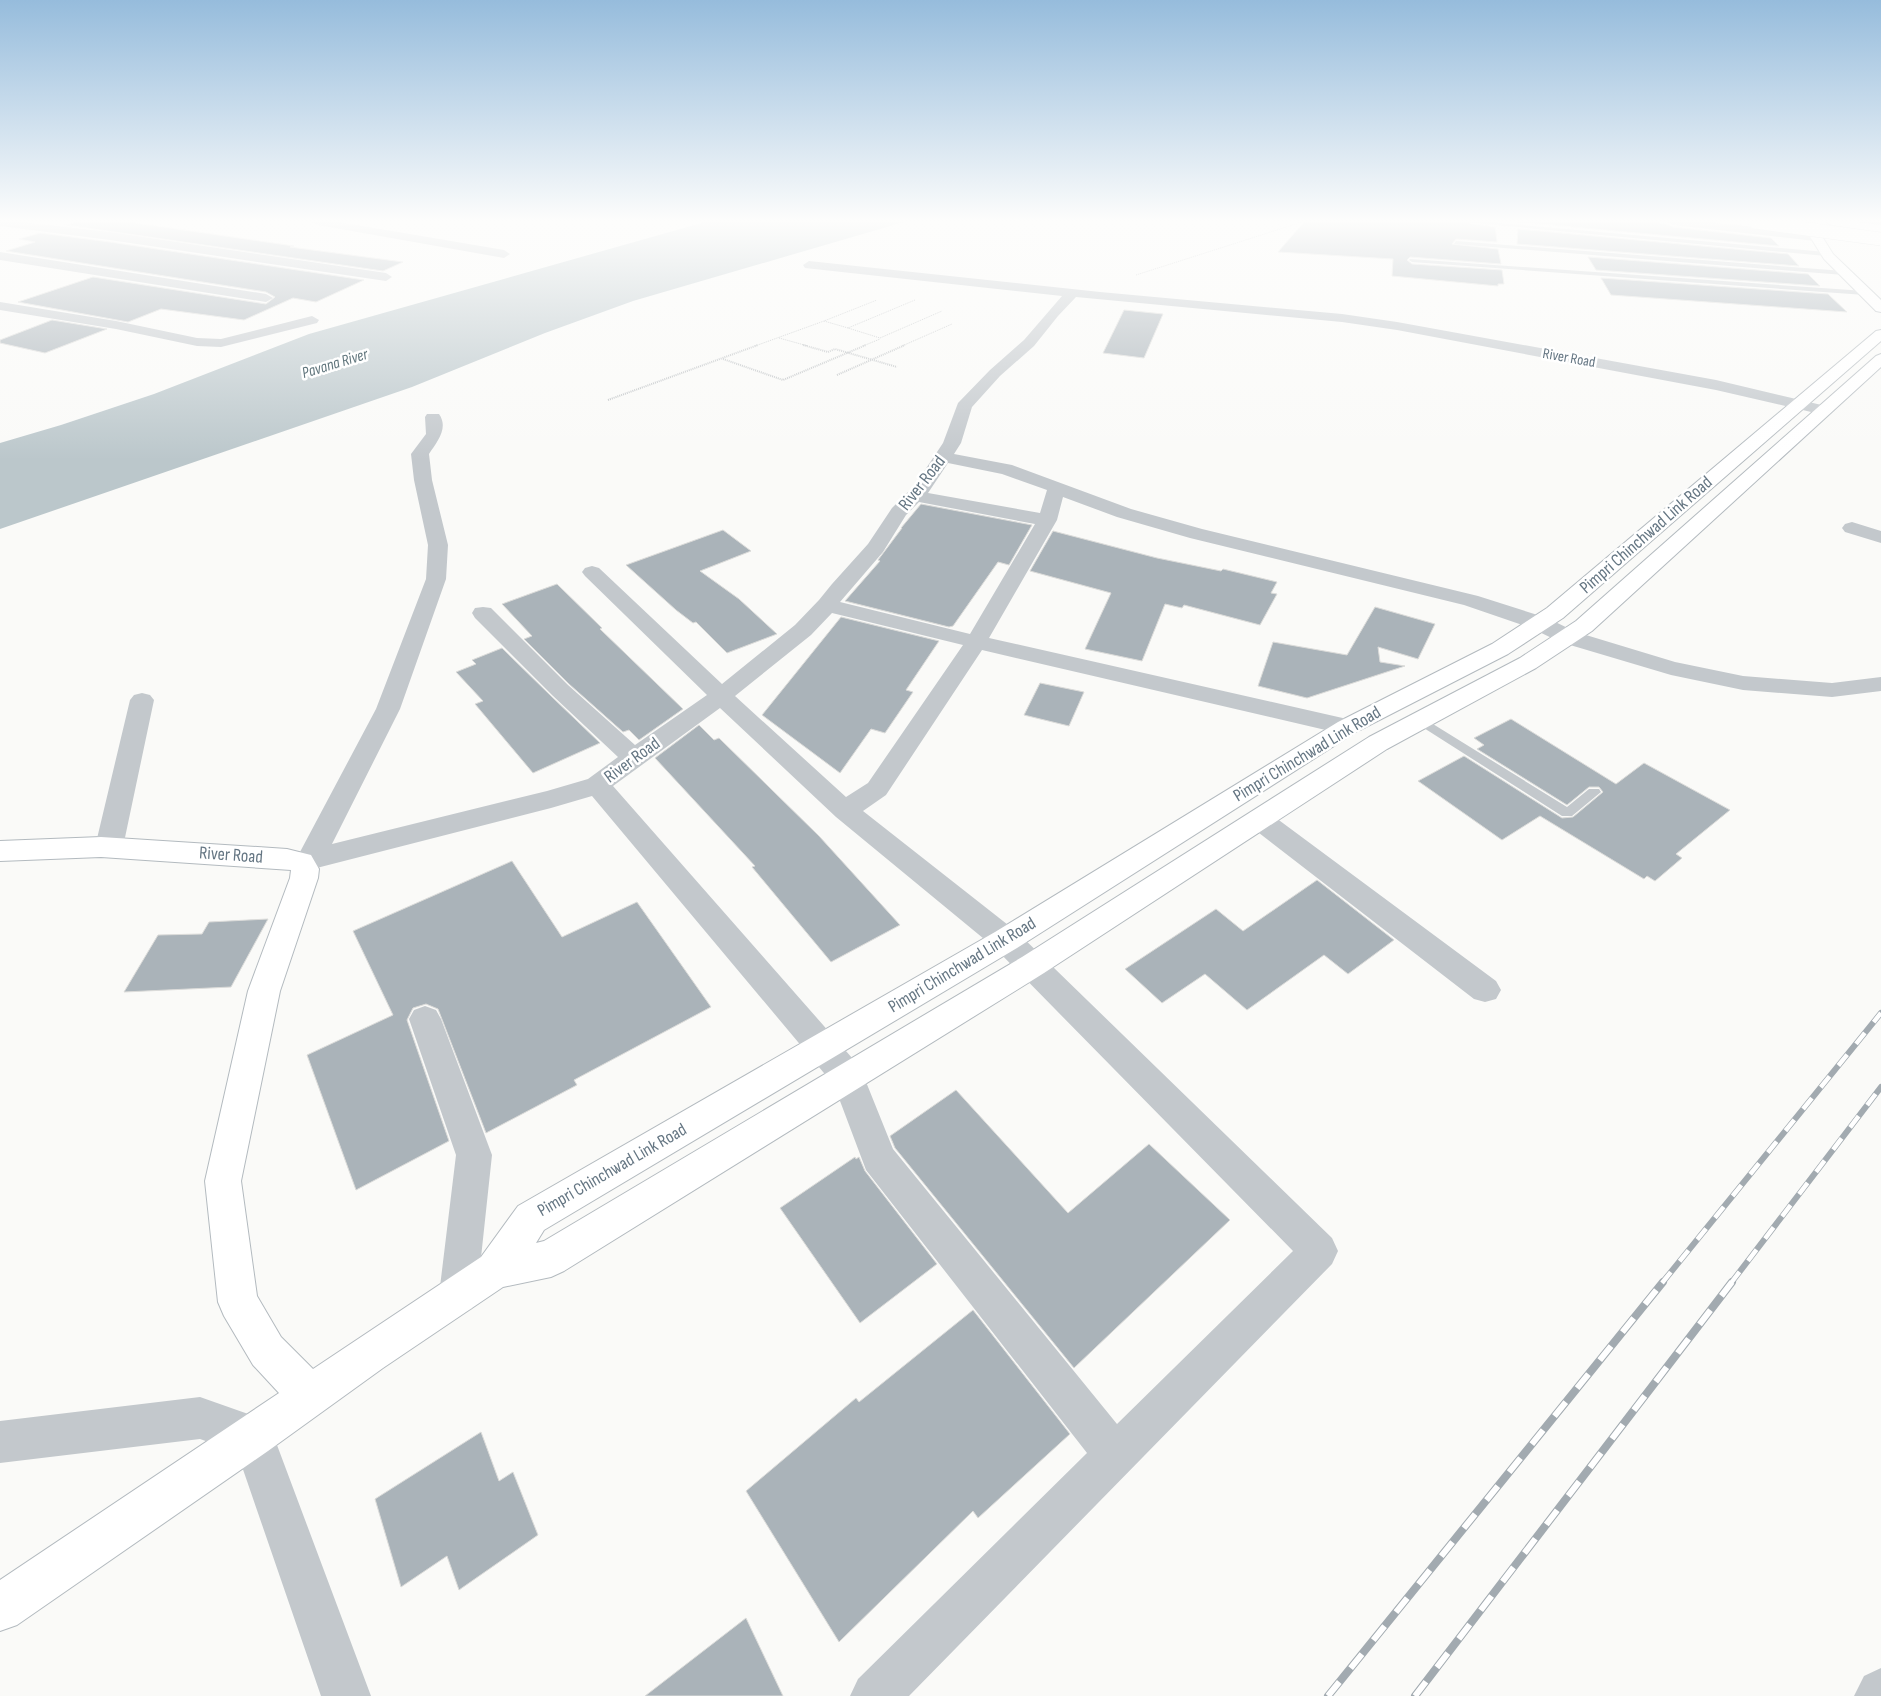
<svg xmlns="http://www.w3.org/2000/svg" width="1881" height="1696" viewBox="0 0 1881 1696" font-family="'Sofia Sans Condensed',sans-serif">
	<rect width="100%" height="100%" fill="#fafaf8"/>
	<path fill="#bbc7cb" d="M705,222H904L633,301L545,333L412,387L0,529V443L61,425L154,394L309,334Z"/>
	<path fill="#aab3b9" stroke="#dcdcda" d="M77,222H129L294,246L290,247L403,262L383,271L66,225Z
		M1304,222H1462L1495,227L1497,242L1456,239L1452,244L1498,249L1501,264L1410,257L1407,260L1412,264L1502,270L1504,284H1498V286L1392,276L1393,259L1278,252Z
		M1518,222H1652L1666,224L1673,227L1771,238L1779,246Z
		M1518,229L1788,254L1799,266L1517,244Z
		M40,233L110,242L364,280L316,302L293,298L244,320L161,309L128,322L18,302L93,277L266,304L275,297L266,292L6,251L35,242L19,239Z
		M1588,257L1808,274L1820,286L1596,270Z
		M1601,278L1828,294L1847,312L1611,295Z
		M1124,310L1163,314L1144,358L1103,353Z
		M52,320L107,329L45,353L0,343V340Z
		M921,504L1032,525L1009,565L998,562L953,626L949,627L845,601L880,561L878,560L902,528H901Z
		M723,530L751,551L700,571L739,599L777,634L727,653L696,622L693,623L676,610L626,565Z
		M1053,531L1157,558L1221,571L1223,569L1277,582L1271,593L1277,594L1260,625L1184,605L1182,608L1165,604L1142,661L1085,649L1111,593L1030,571Z
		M557,584L602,628L600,629L683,709L639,740L629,730L623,732L569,684L524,639L532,636L502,604Z
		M1375,607L1435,624L1418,659L1378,647L1380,662L1405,666L1307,698L1258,686L1273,642L1347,655Z
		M841,617L939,641L906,690L913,692L885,733L871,729L840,773L762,715Z
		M502,648L551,696L600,743L533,773L475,704L483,701L456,672L476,664L472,660Z
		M1040,683L1084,692L1069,726L1024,715Z
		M1511,719L1616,784L1644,763L1730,810L1676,854L1682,858L1655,881L1647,876L1644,879L1540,816L1502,840L1418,781L1464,756L1562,818L1573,817L1603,792L1599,787H1589L1567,805L1477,749L1484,745L1474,738Z
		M699,725L714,740L719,738L819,836L900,925L831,962L752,867L755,866L655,758Z
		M512,861L562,937L637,902L711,1007L574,1080L577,1085L486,1133L438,1009L426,1004L413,1008L407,1020L449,1141L356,1190L307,1055L393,1015L353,931Z
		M1317,880L1394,940L1348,974L1324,955L1247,1010L1205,974L1162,1003L1125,969L1216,909L1243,931Z
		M268,919L231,987L124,992L158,935L202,934L209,922Z
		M956,1090L1068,1213L1149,1144L1230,1220L1074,1368L895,1148L890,1136Z
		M855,1157L856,1159L859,1157L865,1171L937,1264L860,1323L780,1208Z
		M973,1310L1070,1434L978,1518L973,1511L839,1642L746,1491L856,1398L859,1402Z
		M481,1432L499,1481L513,1472L538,1535L459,1590L447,1556L401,1587L375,1499Z
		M746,1618L783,1696H645Z"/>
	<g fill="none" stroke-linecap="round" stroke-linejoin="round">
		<defs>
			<path id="secondary" d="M1801,222H1813L1833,254L1881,300V312L1876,311L1824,259Z
				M1881,330V341L1563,618L1508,654L1356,732L1017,948L544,1230L536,1243L544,1241L1022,957L1369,737L1520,658L1576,621L1876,356L1881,354V367L1592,631L1536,668L1387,749L1044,973L564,1271L551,1277L503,1287L383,1368L268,1451L17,1625L0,1631V1580L279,1393L253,1365L224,1316L218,1302L205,1181L248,991L290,878L291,870L101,857L0,861V841L101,837L287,849L311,855L319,869L318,878L280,991L241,1181L257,1296L281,1337L313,1369L481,1257L518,1206L995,932L1338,722L1492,644L1547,608L1876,331Z"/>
			<path id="primary" d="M1826,222H1858L1881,225V233L1832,225Z"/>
		</defs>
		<use href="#secondary" stroke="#b3babf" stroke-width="2"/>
		<use href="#primary" stroke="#b5babe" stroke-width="2"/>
		<path stroke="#bbbfc2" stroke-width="1" stroke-dasharray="1 1" stroke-linecap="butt" d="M1136,275L1302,222
			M915,300L848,328L880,338L942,311
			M848,328L824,321L877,300
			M779,338L808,346
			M755,346L824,321
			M863,346L880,339
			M902,346L952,324"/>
		<path stroke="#bbbfc2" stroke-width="2" stroke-dasharray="1 1" stroke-linecap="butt" d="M803,345L828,352L835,349L897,367
			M723,359L783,380L866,345
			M837,375L905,345
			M608,400L758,345"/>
		<path fill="#c3c8cc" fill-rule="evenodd" d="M1464,222H1488L1826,252L1829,254L1826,256Z
			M1871,222H1881V225L1872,223Z
			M1456,241L1844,271L1847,273L1844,275L1454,244Z
			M1410,259L1865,291L1868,293L1865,295L1412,262L1409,260Z
			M1420,716L1567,807L1589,789H1599L1601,792L1572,816H1562L1416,723L1414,720Z"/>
		<path fill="#c3c8cc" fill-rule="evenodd" d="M0,222H22L110,232L386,273L392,277L386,281L110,240L0,226Z
			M312,222H339L504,250L510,254L504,258L318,225Z
			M1667,222H1708L1815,233L1821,237L1815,241L1673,225Z
			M0,252L266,294L273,298L266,302L0,260Z
			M809,261L1100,292L1342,314L1397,322L1716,380L1830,407L1832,410L1830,413L1824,415L1716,390L1397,330L1342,322L1076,297L1058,316L1034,346L1000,376L972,407L961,443L954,454L1012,465L1131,509L1202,529L1478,596L1547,618L1576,632L1675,662L1743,676L1832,683L1881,677V691L1832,697L1743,690L1671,675L1560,642L1531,628L1464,605L1190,538L1117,517L1063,497L1057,520L989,638L1347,719L1356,722L1359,727L1356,732L1347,735L982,650L886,795L863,811L1017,932L1332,1238L1338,1251L1332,1264L909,1696H850L858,1679L1087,1453L866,1170L834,1085L592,796L551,808L301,872L291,869L287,862L291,855L300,852L376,709L426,579L428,545L414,480L411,454L426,434L425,417L427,414H439C449,428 437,442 429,454L432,480L448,545L446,579L400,709L332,844L547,791L588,779L618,757L552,695L475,618L472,613L475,608L483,607L491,608L568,685L635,745L707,695L585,576L582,572L585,568L592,566L599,568L722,684L795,625L819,600L832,584L868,544L892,508L915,485L943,443L958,403L990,370L1024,340L1062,296L805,268L803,265ZM948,463L1002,474L1047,490L1040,513L928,493ZM919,502L1035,524L970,634L840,602L883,552L906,515ZM832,613L963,645L868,783L846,797L735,696L811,635ZM720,708L836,817L995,948L1293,1251L1117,1424L893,1149L860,1067L613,786Z
			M0,302L116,321L197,338L221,339L312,316L319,320L317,323L221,347L197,346L116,329L0,310Z
			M1852,522L1881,531V543L1845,532L1842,528L1845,524Z
			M142,693L150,695L154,700L123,847L119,854L109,857L99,854L95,847L130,700L134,695Z
			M1259,810L1268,812L1496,981L1501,990L1496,999L1485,1002L1474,999L1250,826L1246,819L1250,812Z
			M425,1006L436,1010L441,1019L492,1155L477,1295L472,1309L458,1314L444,1309L439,1295L456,1155L409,1019L414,1010Z
			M200,1397L268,1421L371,1696H321L237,1452L200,1439L0,1463V1421Z
			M1881,1668V1696H1854L1864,1676Z"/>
		<use href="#secondary" fill="#fff" fill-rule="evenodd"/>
		<use href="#primary" fill="#fff" fill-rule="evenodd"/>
		<defs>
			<path id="rail-far1" d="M1662,1283L1881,1013
				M1731,1283L1881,1087"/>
			<path id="rail" d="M1328,1696L1663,1282
				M1415,1696L1732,1282"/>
		</defs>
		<use href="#rail-far1" stroke="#a2aab0" stroke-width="6"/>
		<use href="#rail" stroke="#a2aab0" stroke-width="8"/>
		<use href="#rail-far1" stroke="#fff" stroke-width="4.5" stroke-dasharray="14" stroke-linecap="butt"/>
		<use href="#rail" stroke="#fff" stroke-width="6" stroke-dasharray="18" stroke-linecap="butt"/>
		<defs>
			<path id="primary-bridge" d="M1755,222L1881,239"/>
		</defs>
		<use href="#primary-bridge" stroke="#b5babe" stroke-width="14" stroke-linecap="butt"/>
		<use href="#primary-bridge" stroke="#fff" stroke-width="13"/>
	</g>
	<linearGradient id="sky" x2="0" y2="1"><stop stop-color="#96bcdc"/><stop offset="0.48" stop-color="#fdfdfc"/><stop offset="1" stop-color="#fdfdfc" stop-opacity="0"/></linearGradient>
	<rect width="1881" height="460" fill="url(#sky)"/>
	<g text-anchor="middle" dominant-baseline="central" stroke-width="5" stroke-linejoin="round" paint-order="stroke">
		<g font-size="15" fill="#657683" stroke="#fff">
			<text transform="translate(1569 358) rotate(10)">River Road</text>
		</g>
		<g font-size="16" font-style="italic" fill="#60757c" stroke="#fff">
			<text transform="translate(335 364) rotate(-17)">Pavana River</text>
		</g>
		<g font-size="18" fill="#657683" stroke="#fff">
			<text transform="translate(922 483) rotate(-52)">River Road</text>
			<text transform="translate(1646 535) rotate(-41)">Pimpri Chinchwad Link Road</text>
			<text transform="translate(1307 754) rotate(-31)">Pimpri Chinchwad Link Road</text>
			<text transform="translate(632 760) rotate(-36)">River Road</text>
			<text transform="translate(231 855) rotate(4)">River Road</text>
			<text transform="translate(962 965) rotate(-31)">Pimpri Chinchwad Link Road</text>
			<text transform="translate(612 1170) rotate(-30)">Pimpri Chinchwad Link Road</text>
		</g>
	</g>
</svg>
